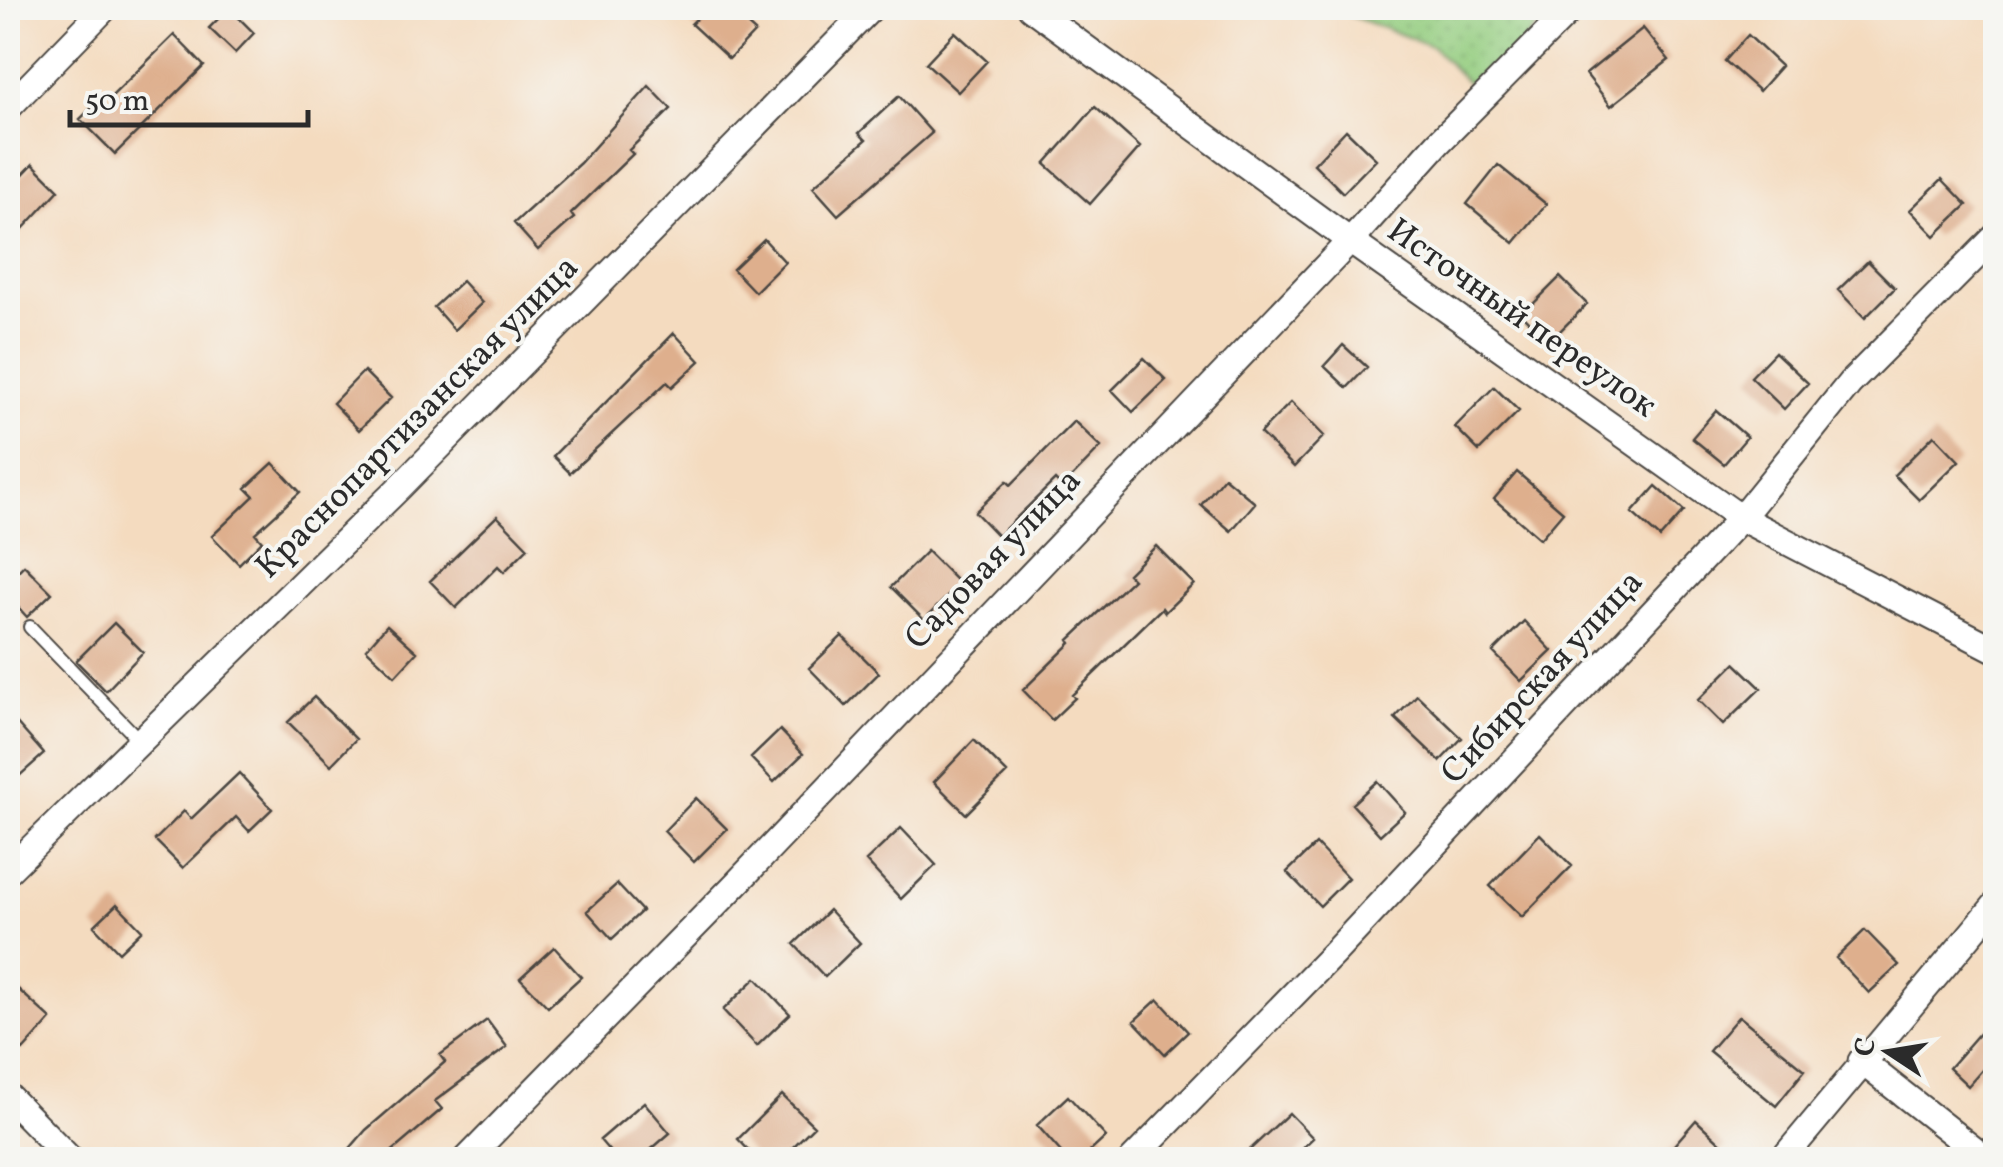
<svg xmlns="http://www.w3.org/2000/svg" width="2003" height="1167" viewBox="0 0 2003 1167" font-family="Vollkorn,serif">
	<defs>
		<pattern id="park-dots" width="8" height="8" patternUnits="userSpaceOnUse" patternTransform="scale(2.5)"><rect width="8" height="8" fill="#94cd80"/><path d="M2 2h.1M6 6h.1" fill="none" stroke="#80b06f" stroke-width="1.8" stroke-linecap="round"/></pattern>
	</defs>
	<rect width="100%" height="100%" fill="#f6f6f2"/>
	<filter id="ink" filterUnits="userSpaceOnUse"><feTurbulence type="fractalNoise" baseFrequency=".01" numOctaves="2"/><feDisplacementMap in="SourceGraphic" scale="20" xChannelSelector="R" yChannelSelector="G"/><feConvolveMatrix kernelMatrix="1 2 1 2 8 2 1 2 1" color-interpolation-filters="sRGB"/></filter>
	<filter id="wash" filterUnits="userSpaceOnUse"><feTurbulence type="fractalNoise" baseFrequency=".0048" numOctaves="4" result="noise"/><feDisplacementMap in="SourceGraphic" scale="40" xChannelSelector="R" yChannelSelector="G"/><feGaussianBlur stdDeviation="2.25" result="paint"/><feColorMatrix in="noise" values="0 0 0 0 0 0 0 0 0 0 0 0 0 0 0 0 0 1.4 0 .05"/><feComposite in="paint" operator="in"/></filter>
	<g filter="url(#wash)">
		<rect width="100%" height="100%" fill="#f4dbbf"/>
		<path fill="url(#park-dots)" stroke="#607c56" stroke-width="2.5" d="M1357,8H1555L1476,91L1432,46L1351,16Z"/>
		<g id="blocks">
			<path fill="#deaf8d" d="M229,8L254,33L235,53L209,28Z
				M707,8H728L755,32L729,59L691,24Z
				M1643,28L1669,60L1611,106L1586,74Z
				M955,32L987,61L958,92L926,63Z
				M174,35L204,66L115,154L80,119L106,94L110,98Z
				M1748,35L1781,66L1759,91L1725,61Z
				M649,86L671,109L629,150L633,154L571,214L574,218L538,250L514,223L580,163Z
				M899,96L932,133L838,215L813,187L866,140L859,133Z
				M1095,107L1140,147L1090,204L1045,164Z
				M1346,130L1376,159L1343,193L1314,164Z
				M33,164L59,190L20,232L8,219V190Z
				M1498,165L1546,204L1514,243L1467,204Z
				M1942,179L1967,205L1935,236L1910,210Z
				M764,239L785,262L755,292L733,269Z
				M1868,261L1895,288L1865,318L1838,290Z
				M1560,277L1587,304L1549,342L1522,315Z
				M462,281L482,303L454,330L434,307Z
				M674,333L700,361L672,387L667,382L570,473L553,456Z
				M1343,345L1367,367L1347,388L1324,366Z
				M1775,352L1808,383L1784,409L1751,377Z
				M1144,358L1166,380L1133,412L1112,390Z
				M364,371L391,398L359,430L333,403Z
				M1494,387L1519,411L1479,451L1455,427Z
				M1291,402L1324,436L1294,467L1260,433Z
				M1716,410L1747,437L1724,464L1692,438Z
				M1074,421L1101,447L1062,487L1055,480L998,536L975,512L1007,481L1011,485Z
				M1934,435L1959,461L1919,500L1894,475Z
				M273,463L300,492L255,533L262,541L239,564L212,536L254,496L246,488Z
				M1517,472L1563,512L1540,539L1494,499Z
				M1224,477L1255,503L1231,531L1201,505Z
				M1656,486L1684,511L1660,538L1632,513Z
				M497,516L528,548L504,572L498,566L456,608L430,581Z
				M1156,546L1194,584L1165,612L1162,608L1072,695L1075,698L1052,720L1023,690L1071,643L1069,640L1133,579L1128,574Z
				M927,551L960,584L924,620L891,587Z
				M24,565L52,593L27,617L8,596V581Z
				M1524,621L1552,651L1521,681L1493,652Z
				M114,623L143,652L106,691L76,661Z
				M387,625L417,652L395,676L366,649Z
				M842,636L879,673L846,706L809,668Z
				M1735,663L1761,688L1723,725L1698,700Z
				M1417,695L1462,738L1440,761L1395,718Z
				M314,697L356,739L331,765L288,722Z
				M8,713L44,754L8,786Z
				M780,730L803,754L774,782L751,758Z
				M974,740L1007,773L966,814L934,782Z
				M239,773L272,809L249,831L236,817L183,868L155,840L184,811L191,819Z
				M1377,781L1405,812L1380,835L1352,804Z
				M696,798L727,829L694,862L664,831Z
				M901,828L936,865L901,899L866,861Z
				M1540,834L1572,866L1522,917L1490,886Z
				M1316,844L1348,878L1320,906L1287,872Z
				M617,884L642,911L612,939L587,911Z
				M117,904L142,930L119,952L94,926Z
				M829,910L860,943L825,977L794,944Z
				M1865,930L1899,965L1869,993L1836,958Z
				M554,947L581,977L548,1007L520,978Z
				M756,978L790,1014L757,1046L723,1010Z
				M8,980L51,1019L23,1050L8,1035Z
				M1158,999L1188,1032L1165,1054L1134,1021Z
				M1739,1016L1805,1070L1776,1106L1709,1051Z
				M487,1020L507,1047L435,1101L442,1109L382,1160H340L366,1130L445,1062L440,1055Z
				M1982,1030L1996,1042V1054L1968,1086L1949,1068Z
				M782,1095L814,1126L780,1160H758L738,1139Z
				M1068,1096L1106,1137L1081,1160H1068L1037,1125Z
				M644,1102L670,1133L639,1160H617L600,1140Z
				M1289,1113L1313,1138L1290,1160H1239Z
				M1696,1120L1725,1147L1713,1160H1661Z"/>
		</g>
	</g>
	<g filter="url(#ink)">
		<use href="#blocks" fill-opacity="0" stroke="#494541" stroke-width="2.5"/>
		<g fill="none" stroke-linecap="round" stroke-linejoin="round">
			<defs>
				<path id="service" d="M30,627L141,742"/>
				<path id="minor" d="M1031,8L1350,241L1741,518L1996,650
					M8,108L105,8
					M8,871L400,487L871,8
					M1861,1061L1987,1160
					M8,1096L71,1160
					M466,1160L736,884L1350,241L1438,143L1572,8
					M1132,1160L1334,953L1741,518L1850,383L1996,236
					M1782,1160L1996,904"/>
			</defs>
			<use href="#service" stroke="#494541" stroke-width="16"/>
			<use href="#minor" stroke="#494541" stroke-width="29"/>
			<use href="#service" stroke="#fff" stroke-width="12"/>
			<use href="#minor" stroke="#fff" stroke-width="25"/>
		</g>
	</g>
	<g text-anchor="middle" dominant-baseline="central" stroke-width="8" stroke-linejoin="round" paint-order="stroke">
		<g font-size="35" fill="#2b2b2b" stroke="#f6f6f2">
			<text transform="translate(1521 319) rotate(35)">Источный переулок</text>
			<text transform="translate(418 418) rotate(-45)">Краснопартизанская улица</text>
			<text transform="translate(994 560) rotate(-46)">Садовая улица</text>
			<text transform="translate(1543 678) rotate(-47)">Сибирская улица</text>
		</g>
	</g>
	<rect width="2003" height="1167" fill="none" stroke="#f6f6f2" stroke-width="40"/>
	<g transform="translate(1888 1052) rotate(282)" stroke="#f6f6f2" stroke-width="8" paint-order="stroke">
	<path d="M0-8L18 38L0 25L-18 38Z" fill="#2b2b2b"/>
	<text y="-15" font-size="28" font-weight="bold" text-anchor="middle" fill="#2b2b2b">С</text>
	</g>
	<path d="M70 110v15h238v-15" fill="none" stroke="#2b2b2b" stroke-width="5"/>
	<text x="85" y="110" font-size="30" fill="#2b2b2b" stroke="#f6f6f2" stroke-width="8" paint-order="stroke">50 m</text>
</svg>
